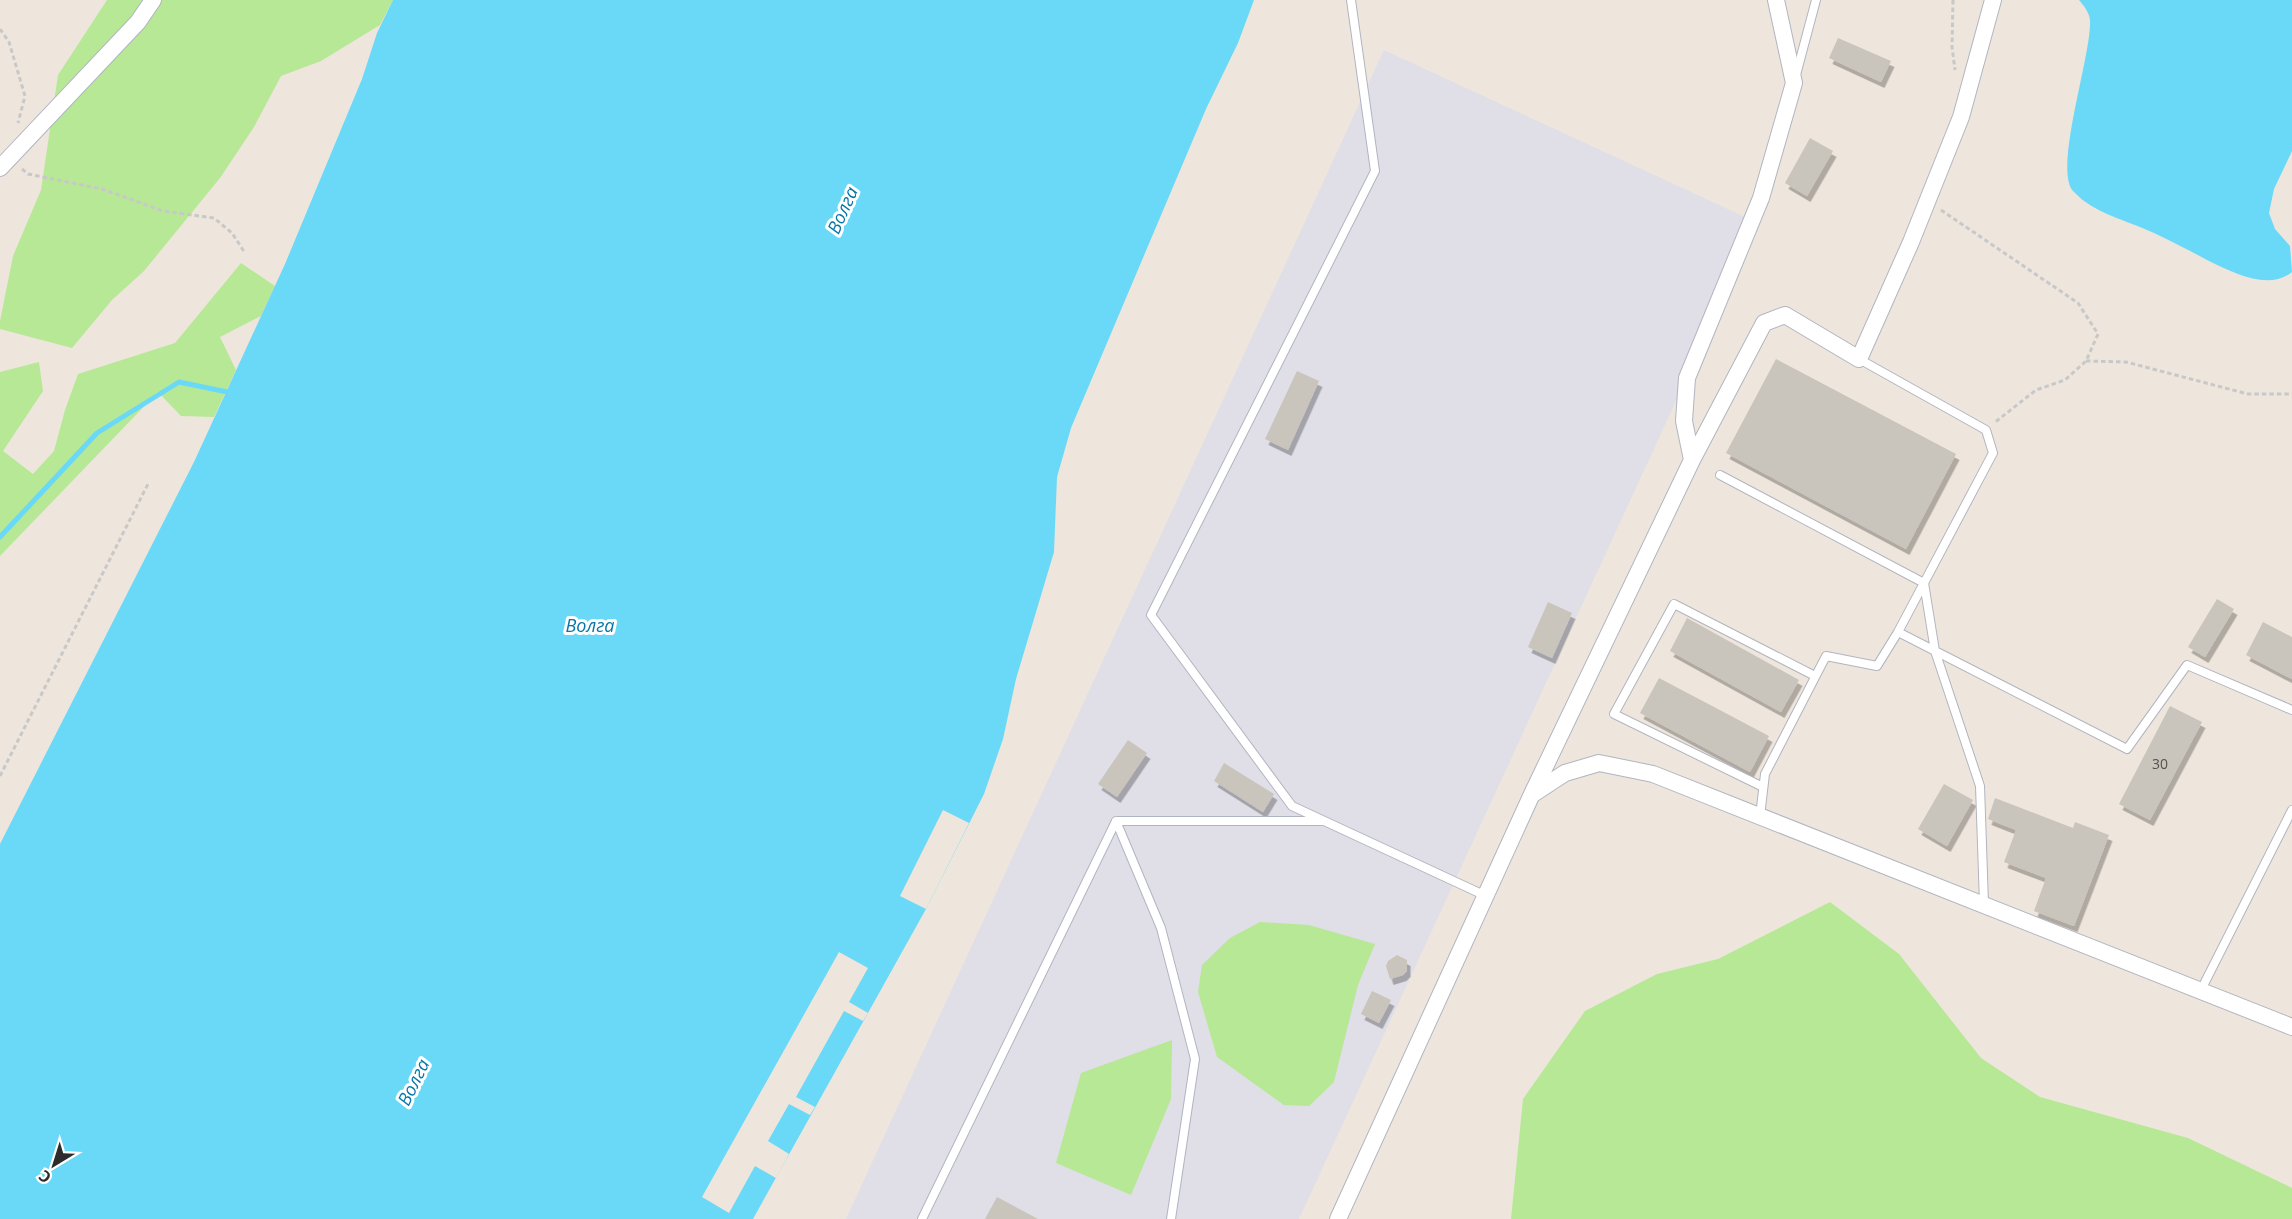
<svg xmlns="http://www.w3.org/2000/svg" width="2292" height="1219" viewBox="0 0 2292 1219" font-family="'Open Sans',sans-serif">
	<defs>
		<filter id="shadow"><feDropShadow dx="3.5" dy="6" stdDeviation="0" flood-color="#0004"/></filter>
	</defs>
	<rect width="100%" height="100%" fill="#eee6dd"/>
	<path fill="#e0dee7" d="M1384,50L1758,223L1299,1219H846Z"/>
	<path fill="#b6e896" d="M107,0H393L380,25L321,61L281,76L254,127L220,178L144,271L112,300L72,348L0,329V321L13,256L41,190L58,75Z
		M241,263L275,286L261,316L220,337L236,370L214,417L181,416L158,392L0,556V372L39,362L43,391L3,451L33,474L54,451L65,410L78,374L175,343Z
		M1830,902L1899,954L1981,1058L2040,1097L2188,1138L2292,1188V1219H1511L1523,1099L1585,1011L1657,974L1718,959Z
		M1260,922L1309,925L1375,944L1358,985L1334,1082L1309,1106L1284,1105L1217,1057L1198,992L1202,965L1230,938Z
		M1172,1040L1171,1099L1131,1195L1056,1163L1081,1073Z"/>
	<path fill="#6ad8f7" d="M393,0H1254L1238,43L1206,109L1071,428L1057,477L1054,552L1016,679L1003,739L984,794L926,909L753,1219H0V844L194,462L285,264L362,79L377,33Z
		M2079,0H2292V151L2274,189L2269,213L2275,229L2290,246L2292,272C2269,291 2234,273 2211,262C2192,252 2173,242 2154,233C2127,220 2094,214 2073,191C2053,169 2092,54 2090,20C2089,12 2084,6 2079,0Z"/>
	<path fill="#eee6dd" d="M943,810L969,823L926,909L900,896Z
		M839,952L868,968L849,1002L868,1013L863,1021L844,1011L796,1097L815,1107L810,1115L789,1104L768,1141L789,1154L776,1178L755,1166L729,1213L702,1197Z"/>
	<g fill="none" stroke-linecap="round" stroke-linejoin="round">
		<path stroke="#6ad8f7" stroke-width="5" d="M0,537L97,433L179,382L232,393"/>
	</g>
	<path fill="#c9c4bc" filter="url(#shadow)" d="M1838,38L1891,61L1881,82L1829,58Z
		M1810,138L1833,151L1807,196L1785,183Z
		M1776,359L1956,454L1906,549L1726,453Z
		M1297,371L1319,381L1288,450L1265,439Z
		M2217,599L2234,609L2205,657L2188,647Z
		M1548,602L1572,613L1552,658L1528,647Z
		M1687,618L1799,680L1781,712L1670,651Z
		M2263,622L2292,637V679L2246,655Z
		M1659,678L1769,736L1750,772L1640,713Z
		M2170,706L2202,722L2150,820L2119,804Z
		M1128,740L1147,753L1117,797L1098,784Z
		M1224,763L1274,794L1263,812L1214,781Z
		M1944,784L1973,800L1947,846L1918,829Z
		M1995,798L2073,828L2075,822L2109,835L2074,926L2034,911L2046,878L2004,862L2016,830L1988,819Z
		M1397,955L1407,960V971L1403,975L1390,979L1386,966L1388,961Z
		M1372,991L1391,1000L1379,1023L1361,1014Z
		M997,1197L1038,1219H985Z"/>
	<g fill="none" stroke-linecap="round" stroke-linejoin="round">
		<defs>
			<path id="service" d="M1351,0L1375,171L1151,615L1292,806L1486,896
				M1796,75L1816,0
				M1859,359L1986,430L1993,453L1898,632L2127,749L2187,665L2292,710
				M1720,475L1924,583L1935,651L1980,786L1984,904
				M1763,787L1614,714L1674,604L1815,676
				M1760,816L1765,774L1826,656L1877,666L1898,632
				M1116,821L1161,928L1195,1059L1171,1219
				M2201,990L2292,810
				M922,1219L1116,821H1321"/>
			<path id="minor" d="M0,168L138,22L153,0
				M1692,460L1764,323L1785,315L1859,359L1911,242L1961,117L1993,0
				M1533,794L1565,773L1599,763L1653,774L2292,1027
				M1338,1219L1532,794L1692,460L1684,421L1687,378L1761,198L1794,83L1776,0"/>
		</defs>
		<use href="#service" stroke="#b1b5c0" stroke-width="10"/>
		<use href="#minor" stroke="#b1b5c0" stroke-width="18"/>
		<path stroke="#c8c8c8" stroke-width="3" stroke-dasharray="4.5 3" stroke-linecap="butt" d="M1953,0L1952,47L1955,70
			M0,29L9,42L25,96L18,123
			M22,169L28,174L102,189L163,211L214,218L232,233L245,253
			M1941,210L2078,303L2098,334L2086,361L2065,380L2036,390L1994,423
			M2086,361L2126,362L2248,394H2292
			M0,776L148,484"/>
		<use href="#service" stroke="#fff" stroke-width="8"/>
		<use href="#minor" stroke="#fff" stroke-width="16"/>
	</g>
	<g text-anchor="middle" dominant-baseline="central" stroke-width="6" stroke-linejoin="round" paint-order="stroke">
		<g font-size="14" fill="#535250">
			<text x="2160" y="763">30</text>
		</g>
		<g font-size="18" font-style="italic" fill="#0477a8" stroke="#fff">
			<text transform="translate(842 210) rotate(-66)">Волга</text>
			<text x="590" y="625">Волга</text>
			<text transform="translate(413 1082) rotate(-64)">Волга</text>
		</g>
	</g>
	<g transform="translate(54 1165) rotate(218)" stroke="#ffffff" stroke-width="4.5" paint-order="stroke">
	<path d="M0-4.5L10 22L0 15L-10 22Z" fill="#2c2c2c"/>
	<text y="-9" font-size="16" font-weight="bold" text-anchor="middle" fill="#2c2c2c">С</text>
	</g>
</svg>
